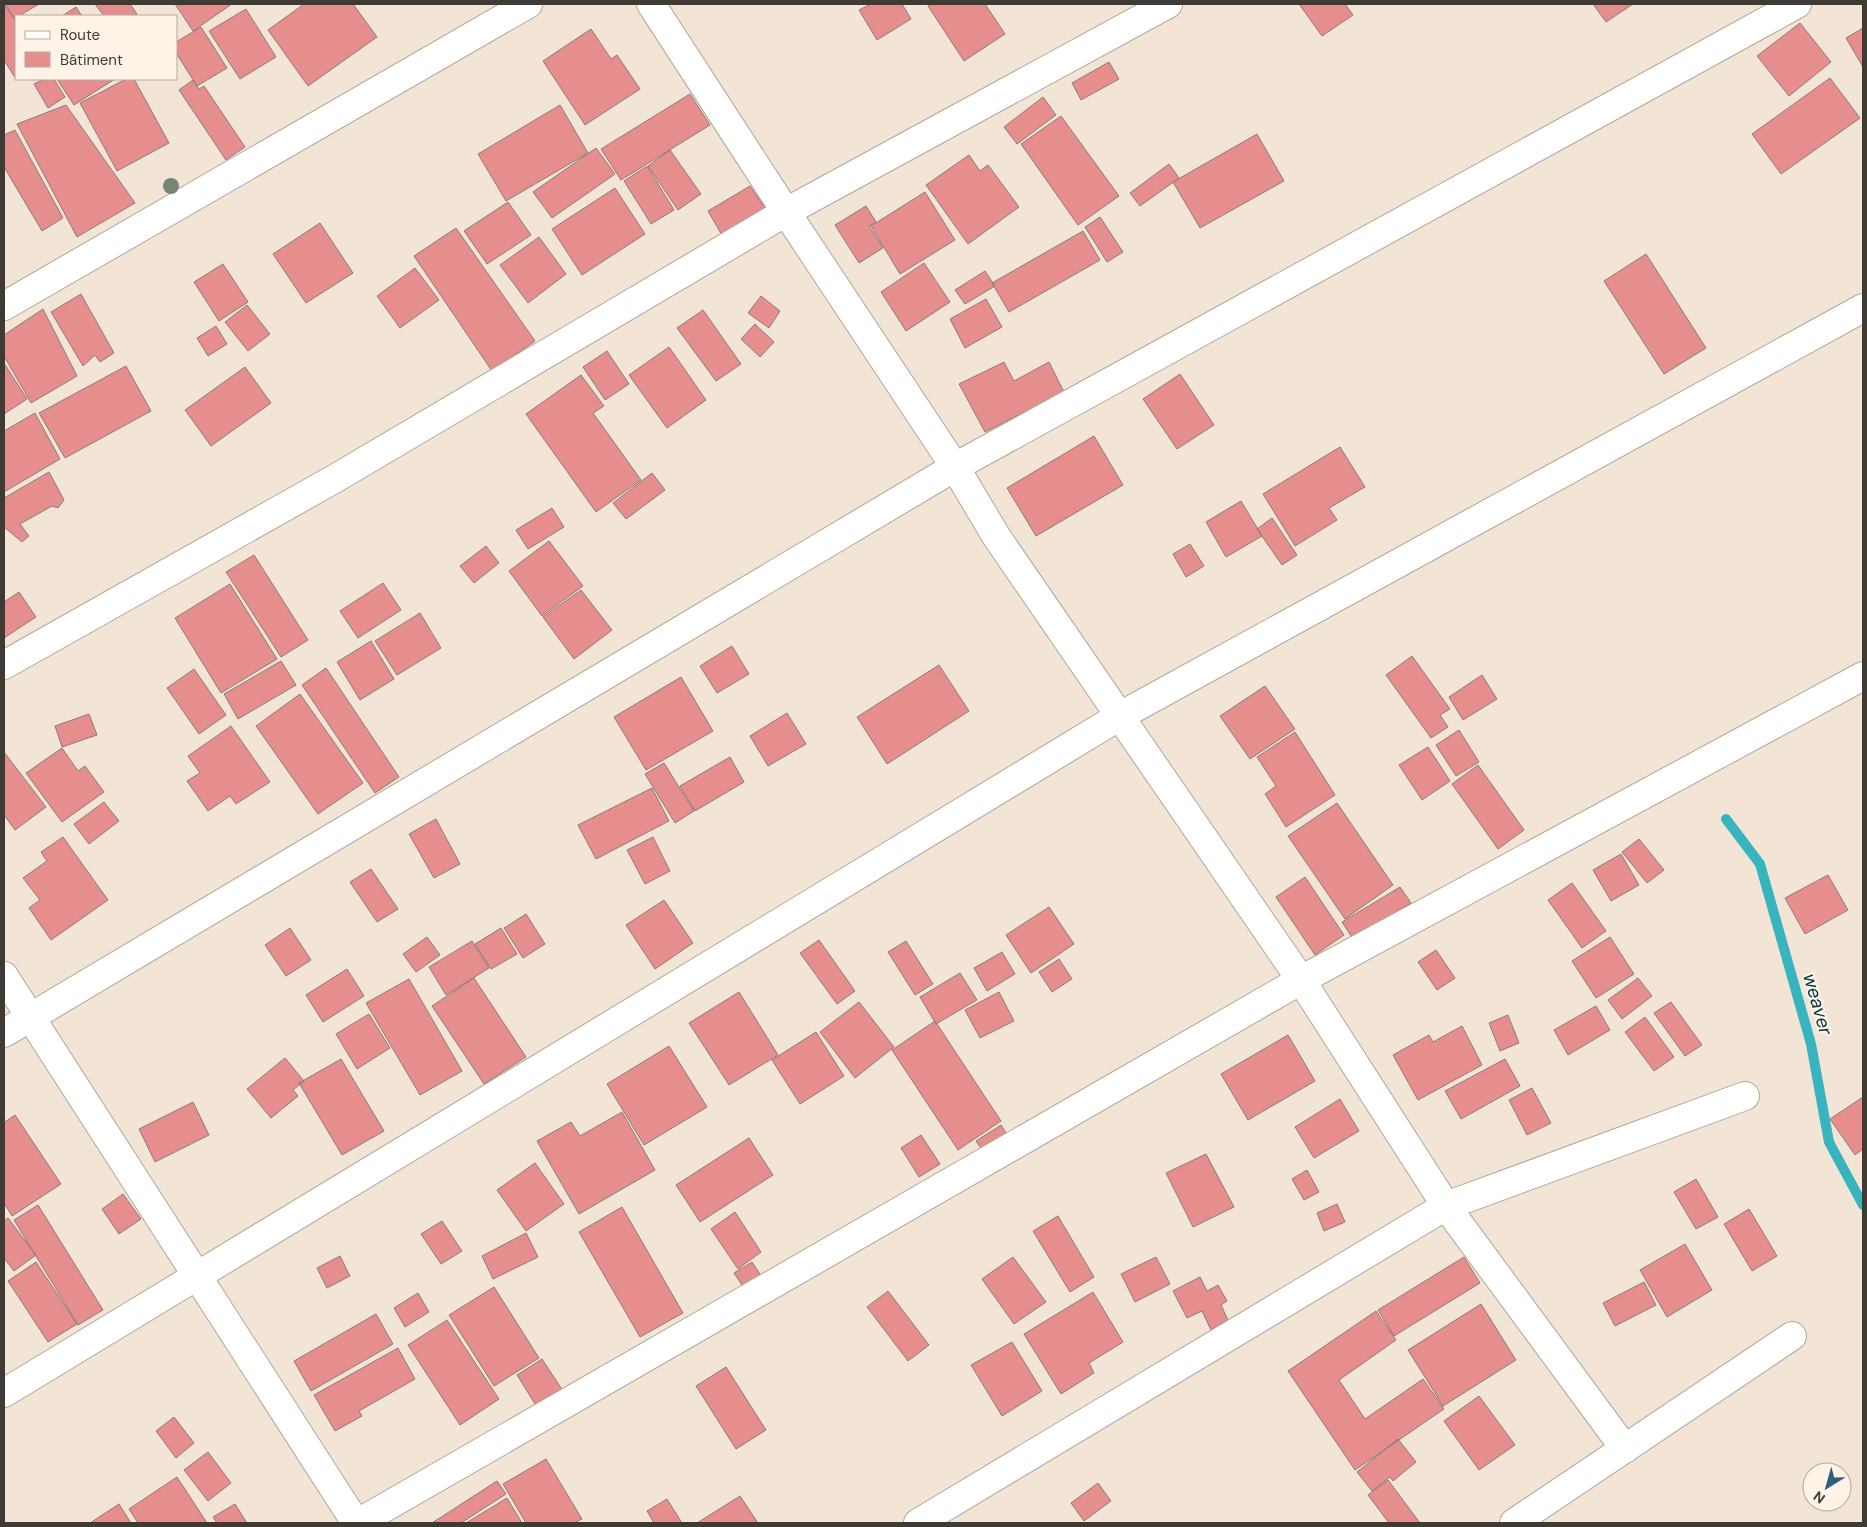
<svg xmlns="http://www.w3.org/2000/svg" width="1867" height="1527" viewBox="0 0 1867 1527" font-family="'DM Sans',sans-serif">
	<rect width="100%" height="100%" fill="#f3e5d5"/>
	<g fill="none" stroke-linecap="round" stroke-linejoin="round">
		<path stroke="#38b4bf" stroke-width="10" d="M1726,819L1760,864L1811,1044L1829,1142L1863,1205"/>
	</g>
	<path fill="#e68e8e" stroke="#8f7a79" d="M4,4L16,21V79L4,60Z
		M5,4H39L19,16H16L15,19Z
		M95,4H130L137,14L134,16H104Z
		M175,4H232L193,31Z
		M304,4H353L377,37L308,86L268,30Z
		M871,4H902L911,19L877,40L859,10Z
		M931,4H985L1005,34L964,61L928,6Z
		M1299,4H1345L1353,15L1322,36Z
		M1593,4H1633L1606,22Z
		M76,7L82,16H62Z
		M246,9L276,57L240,79L209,31Z
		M1800,23L1831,62L1789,96L1757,56Z
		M201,27L227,68L197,86L176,53V42Z
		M1863,28V67L1846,38Z
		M591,29L611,59L617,55L640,89L585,125L543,61Z
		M1109,62L1119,79L1081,100L1072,83Z
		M1830,78L1860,118L1781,174L1752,134Z
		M44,79H54L65,97L48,108L34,84Z
		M57,79H115L74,105Z
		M126,79H134L169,143L117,171L80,103Z
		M193,80L199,89L204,86L245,147L226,160L179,90Z
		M690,94L710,125L621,180L601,149Z
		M1043,97L1056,115L1017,144L1004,127Z
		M66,105L135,203L77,237L17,124Z
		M560,105L588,153L506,201L478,154Z
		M1061,116L1119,196L1078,225L1021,144Z
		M15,130L63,218L42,231L4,167V135Z
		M1257,134L1284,181L1200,228L1173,182Z
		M596,148L615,174L552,218L533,192Z
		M670,150L701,194L678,210L648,166Z
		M969,155L980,171L988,165L1019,207L968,244L926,185Z
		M1169,164L1179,178L1140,206L1130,193Z
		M647,166L674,210L651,224L624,181Z
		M750,186L767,211L723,237L708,211Z
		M615,188L645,234L582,275L552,229Z
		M925,192L955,240L900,274L871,226Z
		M508,202L531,235L487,264L464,231Z
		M866,206L876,222L869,226L883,248L859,263L835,225Z
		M1100,217L1123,252L1107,262L1085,227Z
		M320,223L353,273L306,303L273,254Z
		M456,228L535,341L492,371L414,256Z
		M1083,231L1100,260L1009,312L992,283Z
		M539,237L566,274L528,303L500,265Z
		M1646,254L1706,348L1664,374L1604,281Z
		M924,263L950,302L906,331L881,292Z
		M223,264L248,302L219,321L194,282Z
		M415,268L439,300L400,328L377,296Z
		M985,271L995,286L965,304L955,290Z
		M81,294L114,353L100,362L95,355L83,366L51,312Z
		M761,296L780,311L769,328L748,313Z
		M986,299L1002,327L965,348L950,319Z
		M247,305L270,334L248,351L225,322Z
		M43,309L77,376L31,403L4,356V335Z
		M703,310L741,364L716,381L677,328Z
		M755,324L774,342L760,357L741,339Z
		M216,326L227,344L208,356L197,338Z
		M669,347L706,400L667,428L629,375Z
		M607,351L629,384L605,400L583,367Z
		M1004,362L1014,381L1049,362L1064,392L985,432L959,384Z
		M4,363L27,399L4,414Z
		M126,366L151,411L65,458L39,413Z
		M245,367L271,403L211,446L185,410Z
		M1180,374L1214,425L1177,449L1143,399Z
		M581,375L604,406L593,413L641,480L596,512L526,414Z
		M35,413L60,459L4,492V431Z
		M1094,436L1123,485L1036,536L1007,488Z
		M1340,447L1365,487L1329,508L1337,520L1295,546L1263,494Z
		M49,472L64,500L58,508L52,506L20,524L29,536L22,542L4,527V498Z
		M652,473L665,490L626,519L613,503Z
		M1241,501L1262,536L1226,557L1206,522Z
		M552,508L564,527L528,549L516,530Z
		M1272,518L1297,555L1282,565L1257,529Z
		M549,541L583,586L542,616L509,571Z
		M1190,544L1204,566L1186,577L1173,554Z
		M486,546L499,563L474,583L460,566Z
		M254,555L308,640L281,657L226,572Z
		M383,583L401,610L358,638L340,611Z
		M230,584L277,659L221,693L175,618Z
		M581,590L612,630L574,659L543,617Z
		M19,592L36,617L4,638V602Z
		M420,613L441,648L397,675L375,641Z
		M371,641L394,679L360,700L337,662Z
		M732,646L749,674L717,693L700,666Z
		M1412,656L1450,709L1440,715L1448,727L1431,738L1386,675Z
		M281,661L296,685L238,719L224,694Z
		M939,665L969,711L887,764L857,717Z
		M326,668L399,777L375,793L302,685Z
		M194,669L226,715L199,734L167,688Z
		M1482,675L1497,699L1463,720L1449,697Z
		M681,677L713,731L646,770L614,717Z
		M1265,686L1295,729L1250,759L1220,716Z
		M300,694L363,783L318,814L256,726Z
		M787,713L806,744L768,766L750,736Z
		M89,714L97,735L62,747L55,726Z
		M231,726L270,782L236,804L230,796L208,811L187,781L200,773L188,756Z
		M1459,730L1479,762L1456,776L1436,745Z
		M1295,732L1335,795L1286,827L1265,794L1276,786L1257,757Z
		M1428,747L1450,781L1422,800L1399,765Z
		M62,748L78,771L85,766L104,792L62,822L26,773Z
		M4,752L46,807L15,830L4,815Z
		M730,757L744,782L695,811L680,786Z
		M664,763L694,811L675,823L645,774Z
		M1478,765L1524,830L1498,849L1452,784Z
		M652,788L669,821L596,859L578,825Z
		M104,802L119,821L89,844L74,824Z
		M1337,803L1393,885L1345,919L1288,836Z
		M436,819L460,864L434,878L409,834Z
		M63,837L108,900L51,940L29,908L40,900L23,878L47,861L41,852Z
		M653,837L670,871L645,884L627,850Z
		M1639,839L1664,870L1647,883L1622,852Z
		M1621,854L1639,885L1611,901L1593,870Z
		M371,869L398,909L377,922L350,882Z
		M1828,875L1848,910L1805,934L1785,898Z
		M1305,877L1344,935L1315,955L1276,897Z
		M1572,883L1606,931L1582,948L1548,900Z
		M1400,887L1411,903L1353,939L1342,922Z
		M664,900L693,943L655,969L626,925Z
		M1049,907L1074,944L1031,973L1006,935Z
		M526,914L545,944L523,958L504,928Z
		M290,928L311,960L286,976L265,945Z
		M501,928L517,954L491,969L475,944Z
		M427,937L440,955L416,972L403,954Z
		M1610,937L1634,974L1596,998L1572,961Z
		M819,940L855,991L837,1004L800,953Z
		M472,941L489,968L446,995L429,967Z
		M906,941L933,984L915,995L888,952Z
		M1436,950L1455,978L1437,990L1418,962Z
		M1002,952L1015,974L987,991L974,968Z
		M1059,959L1072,979L1052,992L1039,972Z
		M347,969L364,996L323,1022L306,995Z
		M960,973L977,1000L936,1024L920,997Z
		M474,978L526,1057L484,1084L432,1006Z
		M1638,978L1652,996L1622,1019L1608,1000Z
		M409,979L462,1071L420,1095L366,1003Z
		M739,992L778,1055L729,1085L689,1023Z
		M999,992L1014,1021L980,1038L965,1010Z
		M859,1002L894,1047L855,1078L820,1032Z
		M1671,1002L1702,1045L1685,1056L1654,1013Z
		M1596,1006L1610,1030L1568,1055L1554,1030Z
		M369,1014L390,1048L357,1069L336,1034Z
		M1508,1015L1519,1043L1500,1051L1489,1023Z
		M1645,1017L1674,1057L1654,1071L1625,1032Z
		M935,1021L1001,1121L958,1150L892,1050Z
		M1462,1026L1482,1065L1418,1100L1393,1055L1429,1035L1433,1042Z
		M816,1032L844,1076L800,1104L772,1060Z
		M1288,1035L1315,1081L1248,1120L1221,1074Z
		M669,1046L707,1107L644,1145L607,1084Z
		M285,1058L304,1081L293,1090L298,1096L271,1118L247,1089Z
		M341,1059L384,1131L342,1155L299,1083Z
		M1505,1059L1520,1086L1461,1119L1445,1091Z
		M1532,1088L1551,1123L1527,1135L1509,1100Z
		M1863,1097V1149L1855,1155L1830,1119Z
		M1340,1099L1359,1131L1314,1158L1295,1127Z
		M193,1102L209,1135L155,1162L139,1129Z
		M622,1112L655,1170L579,1214L537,1141L571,1122L580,1136Z
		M15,1115L61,1184L12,1216L4,1203V1121L5,1122Z
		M1001,1125L1007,1135L983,1151L976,1141Z
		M921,1135L940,1164L919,1177L901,1148Z
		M749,1138L773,1175L700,1222L676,1185Z
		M1206,1154L1234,1207L1193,1227L1166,1173Z
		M535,1163L564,1204L526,1231L497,1190Z
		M1307,1170L1319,1192L1304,1200L1292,1179Z
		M1696,1179L1718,1217L1696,1229L1674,1192Z
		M123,1194L141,1219L119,1234L102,1209Z
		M1337,1204L1345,1222L1324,1231L1317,1213Z
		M38,1205L103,1310L78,1325L14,1220Z
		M622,1207L683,1313L640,1337L579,1232Z
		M1749,1209L1777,1256L1752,1271L1724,1224Z
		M735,1212L761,1252L738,1269L711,1229Z
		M1058,1216L1094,1277L1070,1292L1033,1231Z
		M8,1218L36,1255L14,1271L4,1258V1221Z
		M442,1221L462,1251L441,1264L421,1234Z
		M526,1233L538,1257L493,1279L482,1256Z
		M1685,1244L1712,1290L1667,1317L1640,1270Z
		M340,1256L350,1276L327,1288L317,1268Z
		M1013,1257L1046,1302L1014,1324L982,1279Z
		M1156,1257L1170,1284L1135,1302L1121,1274Z
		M1464,1257L1480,1283L1394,1336L1378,1310Z
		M36,1262L77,1324L48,1342L8,1281Z
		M752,1262L762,1277L744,1288L734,1273Z
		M1200,1277L1207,1291L1218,1285L1227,1301L1221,1305L1228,1320L1211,1330L1202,1311L1187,1318L1173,1291Z
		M1644,1282L1656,1305L1615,1326L1603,1303Z
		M494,1287L539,1358L494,1386L449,1315Z
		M888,1291L929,1345L908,1361L867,1307Z
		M1093,1292L1123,1342L1089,1363L1094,1373L1061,1394L1024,1334Z
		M418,1293L429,1312L405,1327L394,1308Z
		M1481,1304L1516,1360L1443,1406L1408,1350Z
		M1376,1311L1396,1340L1339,1380L1365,1419L1423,1379L1444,1409L1355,1470L1288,1371Z
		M376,1314L393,1344L311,1391L294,1361Z
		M447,1320L499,1399L460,1425L408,1345Z
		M1012,1342L1042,1391L1002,1416L971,1365Z
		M398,1348L415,1379L359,1411L362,1416L335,1431L314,1395Z
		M542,1359L563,1391L537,1407L517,1375Z
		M726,1367L766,1430L736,1449L696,1386Z
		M1479,1396L1515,1445L1479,1470L1444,1421Z
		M174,1417L194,1443L176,1458L156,1431Z
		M1398,1439L1416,1462L1393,1481L1390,1477L1372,1491L1357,1472Z
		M208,1452L231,1483L208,1501L184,1470Z
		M546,1459L582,1519L574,1523H526L503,1484Z
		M177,1477L207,1523H138L129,1509Z
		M1388,1480L1420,1523H1389L1368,1495Z
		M497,1481L506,1494L461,1523H432Z
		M1098,1483L1111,1501L1084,1521L1071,1503Z
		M740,1496L758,1523H697Z
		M507,1498L522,1523H466Z
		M667,1499L682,1523H654L647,1511Z
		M119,1504L131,1523H90Z
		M235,1504L247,1523H217L213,1517Z"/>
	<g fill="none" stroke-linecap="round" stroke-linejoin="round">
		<defs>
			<path id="street" d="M651,4L786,212L955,467L996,536L1301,980L1446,1206L1625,1449
				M4,306L528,4
				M4,665L336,478L786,212L1168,4
				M4,976L356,1523
				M4,1033L955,467L1797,4
				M4,1393L1120,716L1863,308
				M358,1523L1301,980L1863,676
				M918,1523L1446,1206L1745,1096
				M1514,1523L1792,1336"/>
		</defs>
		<use href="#street" stroke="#b3a798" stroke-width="30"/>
		<use href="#street" stroke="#fff" stroke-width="28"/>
	</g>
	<circle fill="#768676" cx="171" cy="186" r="8"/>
	<g text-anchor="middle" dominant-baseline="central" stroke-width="4.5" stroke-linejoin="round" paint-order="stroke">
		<g font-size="19" font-style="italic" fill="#00383d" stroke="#fef3e6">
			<text transform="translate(1818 1004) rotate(74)">weaver</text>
		</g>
	</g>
	<rect width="1867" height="1527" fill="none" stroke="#3f3a34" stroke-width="10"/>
	<rect x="15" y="15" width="162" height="65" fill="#fef3e6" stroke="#b2a99f"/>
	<rect x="25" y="31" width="25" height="8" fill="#ffffff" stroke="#b2a99f"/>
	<text x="60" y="40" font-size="15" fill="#3f3a34">Route</text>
	<rect x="25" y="52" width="25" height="15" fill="#e68e8e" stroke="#b2a99f"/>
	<text x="60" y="65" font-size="15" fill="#3f3a34">Bâtiment</text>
	<g transform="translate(1827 1487) rotate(217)"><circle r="24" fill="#fef3e6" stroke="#b2a99f"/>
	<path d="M0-4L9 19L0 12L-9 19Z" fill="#2f5f7d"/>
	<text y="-8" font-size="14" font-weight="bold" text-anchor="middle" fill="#3f3a34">N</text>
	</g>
</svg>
